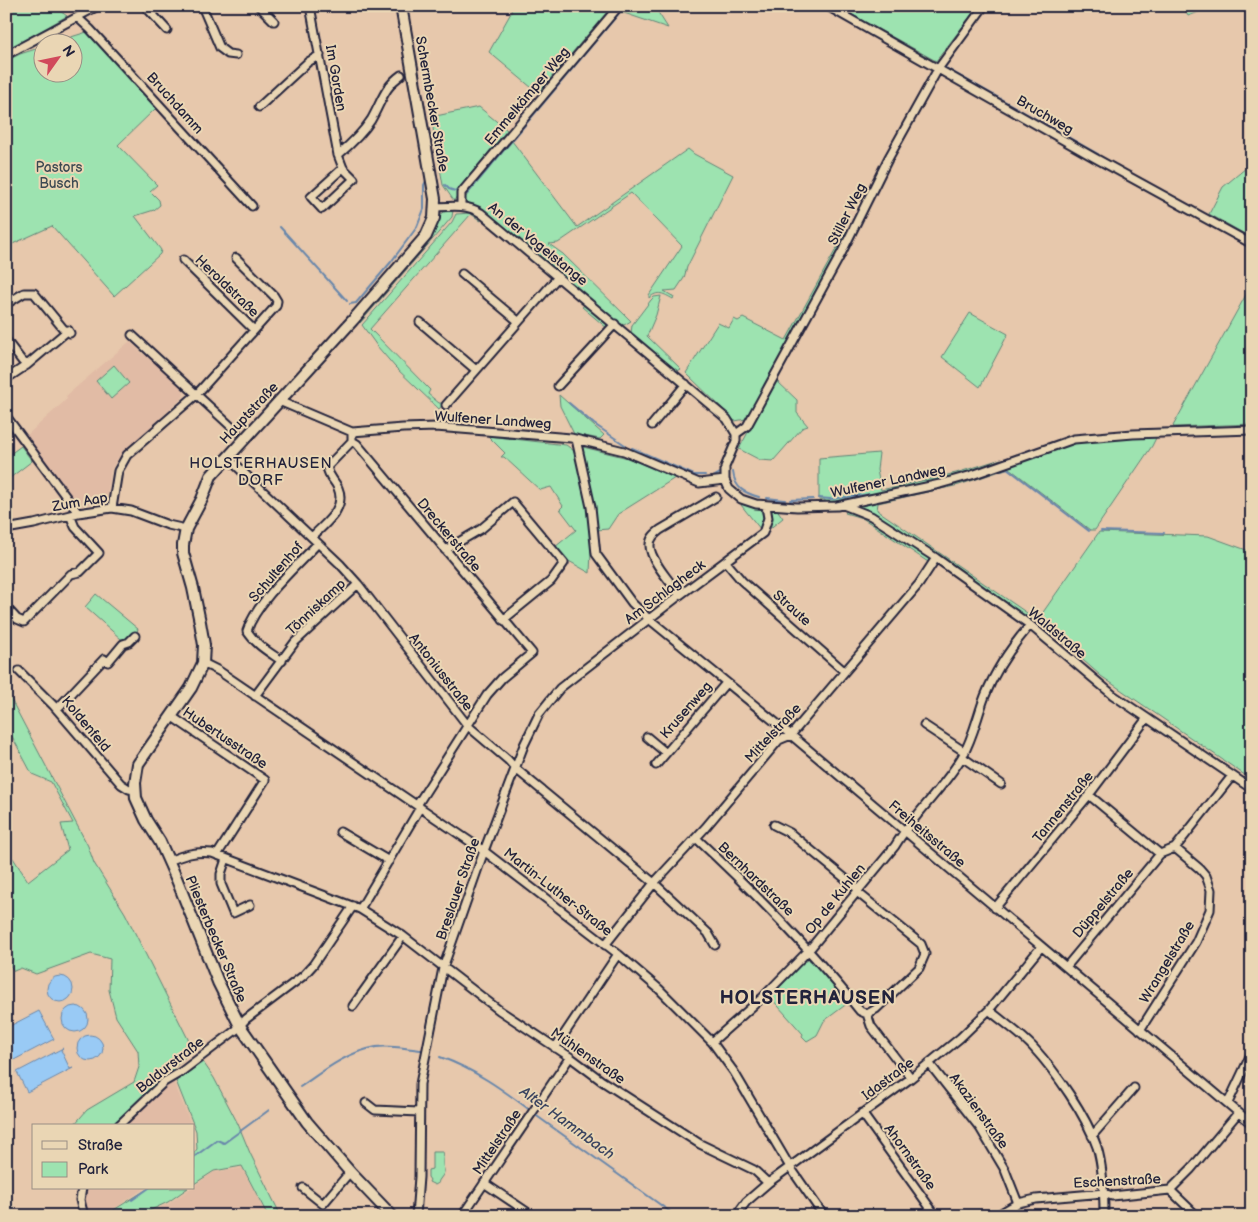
<svg xmlns="http://www.w3.org/2000/svg" width="1258" height="1222" viewBox="0 0 1258 1222" font-family="'Balsamiq Sans',sans-serif">
	<rect width="100%" height="100%" fill="#e7c8ac"/>
	<filter id="ink" filterUnits="userSpaceOnUse"><feTurbulence type="fractalNoise" baseFrequency=".02" numOctaves="2"/><feDisplacementMap in="SourceGraphic" scale="10" xChannelSelector="R" yChannelSelector="G"/><feConvolveMatrix kernelMatrix="1 2 1 2 8 2 1 2 1" color-interpolation-filters="sRGB"/></filter>
	<g filter="url(#ink)">
		<path fill="#e1bba5" d="M130,341L144,355L147,353L149,354L181,386L184,394L183,397L118,458L111,470L107,498L102,502L82,505L76,503L26,436L67,399L66,396Z
			M174,1082L192,1126H124L162,1089Z
			M242,1168L267,1216H141L168,1204L191,1188H194V1186L214,1172Z
			M87,1188H145L103,1216H89L87,1213L85,1201Z"/>
		<path fill="#9de3b0" stroke="#608276" d="M6,6H53L67,16L7,50Z
			M507,6H612L538,93L489,52L512,11Z
			M626,6H654L668,28L621,12Z
			M854,6H965L973,13L936,61L851,14Z
			M1182,6H1215L1188,16Z
			M87,32L156,108L118,145L157,185L150,191L159,200L160,205L154,210L135,216L161,250L160,254L114,296L52,226L6,247V61L20,54L42,47V72H72V42H55Z
			M479,107L507,130L458,189H456L459,192L454,201L443,185L431,117Z
			M512,141L577,227L688,149L694,154L733,175L687,267L684,278L676,290L664,291L674,297L673,299C664,294 658,290 649,298V295L682,246L631,193L558,243L549,244L563,254L631,321L624,325L613,320L479,207L468,203L464,199Z
			M1252,163V238L1209,214L1223,187Z
			M447,210H453L452,217L360,323L358,321L438,221L440,215Z
			M471,213L481,221L471,214L370,329L430,390L428,394L439,403H444L439,409L395,367L377,346L362,325L452,222L456,214Z
			M846,231H848L746,419L735,421L686,373L718,323L729,328L734,319L738,321L743,318L786,340Z
			M1252,284V424L1174,427L1173,426Z
			M661,296L656,315L647,336L681,369L676,372L631,333L632,325L651,300L654,297Z
			M586,304L610,325L608,329L582,307Z
			M970,313L1008,334L980,387L942,357Z
			M114,365L129,383L111,399L96,381Z
			M775,382H778L797,400V413L808,426L802,428L773,461L760,460L739,449Z
			M559,395L604,435L600,439L574,434L560,406Z
			M488,436L566,445L573,450L578,462L588,507L591,551L590,573L567,560L555,547L576,530L560,509L563,506L551,487L540,490L504,457H501L505,453Z
			M1154,437L1156,438L1152,446L1095,530H1090L1009,468L959,485L878,503L877,510L1030,615L1034,618L1028,620L850,505L909,493L1077,442L1108,439Z
			M21,446L32,461L6,481V457Z
			M583,447L628,458L675,478L618,514L608,529L596,530L580,450Z
			M879,453L877,470L881,490L956,473L1001,459L1002,462C945,482 888,493 828,502H825V500H819V458Z
			M742,502C753,505 762,505 763,518C763,523 763,526 761,530L741,505Z
			M776,508L783,518L768,530V511Z
			M848,510L863,515L929,557L928,562L870,523L862,518L845,513Z
			M1099,532L1208,536L1252,552V780L1101,676L1040,622L1039,618Z
			M96,594L138,629C136,636 129,640 121,639L85,607Z
			M6,690L88,846L94,863L125,913L193,1049L116,1126H73L87,1110L134,1082L139,1067L138,1051L116,1017L109,990L110,959L91,954L36,974L21,968L14,971L6,960V864L13,858L28,881L68,850L61,824L73,823L51,782L32,774L6,725Z
			M809,960L813,962L848,1003L824,1021L817,1035L807,1041L802,1036L803,1034L770,997L804,962Z
			M203,1062L214,1078L238,1124L250,1153L281,1216H268L242,1166L214,1171L194,1184V1153L197,1149L196,1131L176,1081Z
			M432,1152H443C444,1155 443,1158 443,1160C442,1171 448,1169 440,1179C436,1185 442,1181 435,1185L429,1182L430,1180L428,1177V1170L432,1169Z
			M149,1188H188L168,1202L138,1216H104Z"/>
		<path fill="#99caf5" stroke="#6987ab" d="M47 989a13 13 0 1 1 26 0a13 13 0 1 1-26 0Z
			M62 1019a13 13 0 1 1 26 0a13 13 0 1 1-26 0Z
			M39,1011L54,1039L12,1061L6,1051V1028Z
			M77 1048a13 13 0 1 1 26 0a13 13 0 1 1-26 0Z
			M63,1048L61,1050L70,1069L73,1068L27,1092L17,1072Z"/>
		<g fill="none" stroke-linecap="round" stroke-linejoin="round">
			<path stroke="#6987ab" stroke-width="2" d="M71,6L77,11
				M944,67L1098,154
				M445,185L449,189L455,191
				M467,194L625,6
				M280,227L347,301
				M350,304L356,303L391,262L417,227L424,209V185L426,181
				M569,403L594,424L625,445
				M632,448L694,475H705
				M733,472C735,489 745,493 759,497
				M713,477L720,473
				M767,498L785,500
				M819,498L830,499L871,494
				M790,500L813,499
				M877,501L934,489L1007,468L1089,531
				M1101,531L1164,533
				M440,1057C474,1069 502,1089 531,1111
				M300,1087C323,1071 347,1052 376,1047C391,1045 408,1049 423,1050
				M534,1114L676,1216
				M194,1157L217,1140L224,1143L269,1110
				M132,1200L149,1188"/>
			<defs>
				<path id="street" d="M145,6L167,30
					M202,6L220,48L228,54L236,55
					M259,6L274,21
					M310,6L338,155L343,168L354,179L322,209L311,197L343,168
					M827,6L1095,158L1252,244
					M78,18L90,29L252,206
					M6,55L98,6
					M259,107L308,62L320,55
					M338,155C351,144 362,134 371,120C381,103 384,87 401,75
					M461,206V193L619,6
					M436,207C452,206 467,204 481,213L727,419L736,434V441L725,467V480L729,489L741,499L756,504L797,507L837,506L940,484L972,475L1074,439L1133,434L1252,430
					M183,260L254,330
					M462,274L518,321
					M6,304L24,293H34L66,332
					M420,322L476,370
					M132,335L236,431
					M6,340L22,361L27,365
					M6,379L27,365L66,332L68,330L70,333
					M558,386L615,324
					M279,401L352,432L403,428L436,427L571,438L624,451L699,483L725,480
					M446,405L558,277
					M6,416L78,513
					M652,425L686,384
					M352,432V441L357,444L532,653L502,678L487,695L419,802L418,811L360,909
					M736,434L747,426L841,254L888,159L938,69L984,6
					M576,439L591,507L596,554L632,603L649,619L791,735L1252,1124
					M227,457L340,564L358,584L468,726L508,760L516,769L654,883L708,933L715,945
					M843,505L871,516L936,558L1030,625L1113,695L1252,789
					M112,508L118,471L127,455L196,395L276,306L277,301L274,296L236,258
					M6,529L34,524L78,513L112,508L131,511L168,525L186,529
					M312,537C324,524 347,509 338,488C334,479 329,478 327,467L352,441
					M445,550L481,529L513,502L564,563L551,581L503,620
					M726,562L742,581L844,671
					M680,595C672,584 649,559 650,545C650,538 655,534 660,530L716,497
					M6,607L17,619L24,622L71,574L80,572L99,553L75,527L70,515
					M282,661C269,652 256,645 247,631C256,602 297,566 318,543
					M203,663L219,671L484,851L618,954L659,989L712,1042L734,1072L790,1167L824,1216
					M19,671L53,705L121,784L129,789L135,790
					M255,696L295,642L358,584
					M57,709L104,659L108,662L123,644L129,642L135,636
					M171,716L265,780L217,855
					M924,725L965,752
					M647,737L666,753
					M962,757L1001,784
					M656,765L726,683
					M1089,795L1160,854
					M774,825L790,833L858,889
					M340,832L389,861
					M696,838C754,892 810,948 860,1011L867,1014L871,1026L911,1078
					M1175,848L1232,776
					M226,859L221,874V884L233,913L250,905
					M168,861C184,855 195,851 212,853L360,909L403,936L499,1010L570,1057L602,1081L700,1144L754,1170L768,1183
					M857,892L921,944L925,954L919,968L876,1009L867,1014
					M995,908L1089,795L1147,718
					M605,945L654,883L705,828L779,740L791,735L919,584L936,558
					M1066,967L1160,854L1175,848L1200,869L1206,876L1211,890L1210,910L1196,942L1140,1030
					M353,1006L403,936
					M989,1010C1003,1022 1020,1033 1033,1047C1056,1072 1086,1115 1097,1147C1103,1166 1104,1196 1104,1216
					M712,1042L763,997L809,950L895,846C914,814 943,789 962,757C973,738 977,717 985,696C995,671 1012,646 1030,625
					M555,1048L618,954
					M929,1063L980,1128L1005,1170L1018,1203
					M366,1103L375,1110L419,1112
					M1228,1103L1252,1052
					M862,1113L936,1216
					M118,1126L164,1082L181,1072L236,1030L246,1019L303,976L313,965L353,906
					M1092,1136L1134,1088
					M484,1183L533,1216
					M82,1188L80,1200L84,1216
					M303,1188L323,1204L350,1172
					M1170,1190L1197,1216
					M416,1216L419,1177L420,1084L443,968L484,851L524,745L539,714L560,688L680,595L763,533L768,518L766,506
					M462,1216L570,1057
					M736,1216L746,1202L768,1183L911,1078L960,1038L989,1010L1041,947
					M996,1216L1018,1203L1036,1199L1104,1193L1112,1196L1170,1190L1191,1169L1238,1113"/>
				<path id="secondary" d="M392,1216L350,1172L307,1122L240,1026L218,982L177,880L160,842L146,820L136,798L135,783L138,764L191,688L203,663L204,645L200,622L193,588L183,553V545L186,529L202,499L211,476L353,320L426,236L434,218L435,199L401,6"/>
			</defs>
			<use href="#street" stroke="#22223b" stroke-width="11"/>
			<use href="#secondary" stroke="#22223b" stroke-width="14"/>
			<use href="#street" stroke="#ead6b4" stroke-width="7"/>
			<use href="#secondary" stroke="#ead6b4" stroke-width="10"/>
		</g>
	</g>
	<g text-anchor="middle" dominant-baseline="central" stroke-width="4" stroke-linejoin="round" paint-order="stroke">
		<g font-size="14" fill="#22223b" stroke="#ead6b4">
			<text transform="translate(336 78) rotate(80)">Im Gorden</text>
			<text transform="translate(527 96) rotate(-50)">Emmelkämper Weg</text>
			<text transform="translate(175 103) rotate(48)">Bruchdamm</text>
			<text transform="translate(432 104) rotate(80)">Schermbecker Straße</text>
			<text transform="translate(1045 115) rotate(30)">Bruchweg</text>
			<text transform="translate(847 214) rotate(-63)">Stiller Weg</text>
			<text transform="translate(538 244) rotate(39)">An der Vogelstange</text>
			<text transform="translate(227 286) rotate(44)">Heroldstraße</text>
			<text transform="translate(249 413) rotate(-47)">Hauptstraße</text>
			<text transform="translate(493 420) rotate(4)">Wulfener Landweg</text>
			<text transform="translate(888 481) rotate(-12)">Wulfener Landweg</text>
			<text transform="translate(80 502) rotate(-10)">Zum Aap</text>
			<text transform="translate(449 535) rotate(50)">Dreckerstraße</text>
			<text transform="translate(276 572) rotate(-49)">Schultenhof</text>
			<text transform="translate(665 592) rotate(-37)">Am Schlagheck</text>
			<text transform="translate(316 607) rotate(-43)">Tönniskamp</text>
			<text transform="translate(792 608) rotate(42)">Straute</text>
			<text transform="translate(1057 633) rotate(40)">Waldstraße</text>
			<text transform="translate(441 672) rotate(52)">Antoniusstraße</text>
			<text transform="translate(686 710) rotate(-49)">Krusenweg</text>
			<text transform="translate(86 724) rotate(50)">Koldenfeld</text>
			<text transform="translate(773 733) rotate(-47)">Mittelstraße</text>
			<text transform="translate(225 738) rotate(34)">Hubertusstraße</text>
			<text transform="translate(1063 807) rotate(-51)">Tannenstraße</text>
			<text transform="translate(927 834) rotate(40)">Freiheitsstraße</text>
			<text transform="translate(756 879) rotate(44)">Bernhardstraße</text>
			<text transform="translate(458 889) rotate(-71)">Breslauer Straße</text>
			<text transform="translate(558 892) rotate(38)">Martin-Luther-Straße</text>
			<text transform="translate(835 899) rotate(-51)">Op de Kuhlen</text>
			<text transform="translate(1103 903) rotate(-50)">Düppelstraße</text>
			<text transform="translate(216 939) rotate(67)">Pliesterbecker Straße</text>
			<text transform="translate(1167 962) rotate(-59)">Wrangelstraße</text>
			<text transform="translate(588 1056) rotate(35)">Mühlenstraße</text>
			<text transform="translate(170 1065) rotate(-38)">Baldurstraße</text>
			<text transform="translate(888 1079) rotate(-37)">Idastraße</text>
			<text transform="translate(979 1111) rotate(54)">Akazienstraße</text>
			<text transform="translate(497 1142) rotate(-56)">Mittelstraße</text>
			<text transform="translate(910 1157) rotate(54)">Ahornstraße</text>
			<text transform="translate(1117 1181) rotate(-3)">Eschenstraße</text>
		</g>
		<g font-size="14" fill="#3b4952" stroke="#ead6b4">
			<text x="59" y="167">Pastors<tspan x="59" dy="16">Busch</tspan></text>
		</g>
		<g font-size="15" letter-spacing="1" fill="#22223b" stroke="#ead6b4">
			<text x="261" y="463">HOLSTERHAUSEN<tspan x="261" dy="17">DORF</tspan></text>
		</g>
		<g font-size="15" font-style="italic" fill="#3a4460" stroke="#ead6b4">
			<text transform="translate(567 1123) rotate(36)">Alter Hammbach</text>
		</g>
		<g font-size="19" font-weight="bold" letter-spacing="1" fill="#22223b" stroke="#ead6b4">
			<text x="808" y="998">HOLSTERHAUSEN</text>
		</g>
	</g>
	<rect width="1258" height="1222" fill="none" stroke="#ead6b4" stroke-width="25"/>
	<rect x="12" y="12" width="1233" height="1197" fill="none" stroke="#22223b" stroke-width="2" filter="url(#ink)"/>
	<rect x="32" y="1124" width="162" height="65" fill="#ead6b4" stroke="#9a8e84"/>
	<rect x="42" y="1141" width="25" height="8" fill="#ead6b4" stroke="#9a8e84"/>
	<text x="78" y="1150" font-size="15" fill="#22223b">Straße</text>
	<rect x="42" y="1162" width="25" height="15" fill="#9de3b0" stroke="#9a8e84"/>
	<text x="78" y="1174" font-size="15" fill="#22223b">Park</text>
	<g transform="translate(58 58) rotate(57)"><circle r="24" fill="#ead6b4" stroke="#9a8e84"/>
	<path d="M0-4L9 19L0 12L-9 19Z" fill="#d1495b"/>
	<text y="-8" font-size="14" font-weight="bold" text-anchor="middle" fill="#22223b">N</text>
	</g>
</svg>
